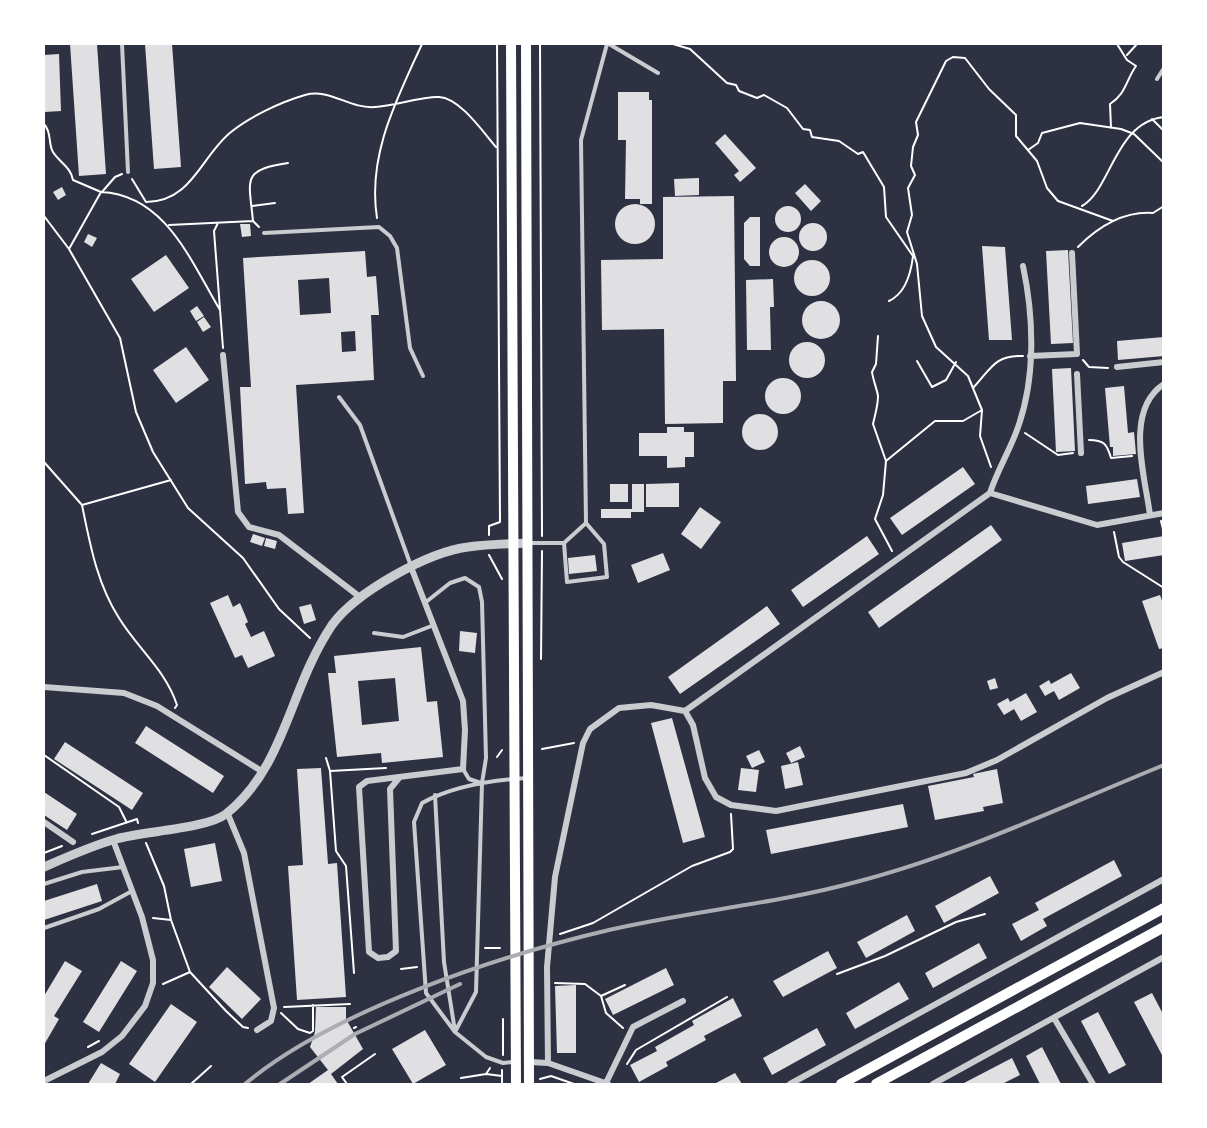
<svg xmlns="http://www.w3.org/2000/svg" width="1207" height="1128" viewBox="0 0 1207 1128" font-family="Merriweather,serif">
	<rect width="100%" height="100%" fill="#2d3142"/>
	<path fill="#e0e0e3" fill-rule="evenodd" d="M70,44H97L106,174L79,176Z
		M145,44H172L181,167L154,169Z
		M59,54L61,111L45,112L44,55Z
		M618,92H649V100H652V204H640V199H625L626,140H618Z
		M725,134L756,168L740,182L734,175L739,171L715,143Z
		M699,178V195L675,196L674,179Z
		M805,184L821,201L811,211L795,193Z
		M62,187L66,195L58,200L53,192Z
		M734,196L736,381H723V423L665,424L664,329L602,330L601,260L663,259V197Z
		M615 224a20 20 0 1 1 40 0a20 20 0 1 1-40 0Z
		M775 219a13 13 0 1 1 26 0a13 13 0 1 1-26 0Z
		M750,217H760V266H750L744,259V223Z
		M799 237a14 14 0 1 1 28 0a14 14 0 1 1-28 0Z
		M240,224H250L251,236L242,237Z
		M88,234L97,238L92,247L84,242Z
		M769 252a15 15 0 1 1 30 0a15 15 0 1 1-30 0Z
		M982,246L1005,247L1012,340H989Z
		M1068,250L1073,343L1051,344L1046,251Z
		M365,251L367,277L376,276L379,315H371L374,380L296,385L304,513L288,514L286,488L267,489L266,482L245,484L240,387H251L243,258ZM329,278L331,313L300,315L298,280ZM355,331L356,351L342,352L341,332Z
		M166,255L189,288L154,312L131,279Z
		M794 278a18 18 0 1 1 36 0a18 18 0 1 1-36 0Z
		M773,279L774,307H770L771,350H747L746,280Z
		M802 320a19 19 0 1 1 38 0a19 19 0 1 1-38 0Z
		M197,306L204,316L196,321L190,311Z
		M204,317L211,327L203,332L197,322Z
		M1164,337V356L1118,360L1117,341Z
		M789 360a18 18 0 1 1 36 0a18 18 0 1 1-36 0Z
		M186,347L209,380L176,403L153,370Z
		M1071,368L1075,451L1056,452L1052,369Z
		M765 396a18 18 0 1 1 36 0a18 18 0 1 1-36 0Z
		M1124,386L1128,433L1134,432L1136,454L1113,456V447H1110L1105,388Z
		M742 432a18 18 0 1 1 36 0a18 18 0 1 1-36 0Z
		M667,427H684V432H694V457H685V467L667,468V456H639V433H667Z
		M963,467L975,484L902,535L890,518Z
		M1137,479L1140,497L1088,504L1086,486Z
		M679,483V507H646V484Z
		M610,484H628V502H610Z
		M632,484H644V512H631V518H601V509H632Z
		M700,507L721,522L701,549L681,534Z
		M991,525L1002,540L879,628L868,612Z
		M253,534L265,538L262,546L250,542Z
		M867,536L879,554L803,607L791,590Z
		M1164,536V555L1125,561L1122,543Z
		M266,538L277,541L275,549L264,546Z
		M663,553L670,570L638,583L631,565Z
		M595,555L597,571L569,574L568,558Z
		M228,595L233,607L240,603L248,622L245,624L251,637L264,631L275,656L248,668L242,655L235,658L210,603Z
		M1160,595L1164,606V648L1159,649L1142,601Z
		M311,604L316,620L304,624L299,607Z
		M767,606L780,624L680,694L668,677Z
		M460,631L477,633L475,653L459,651Z
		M421,647L427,702L437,701L443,757L382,763L381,753L337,757L328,673H336L334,656ZM395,678L399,721L362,725L358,681Z
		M1071,673L1080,688L1059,700L1054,691L1045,696L1039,686L1049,680L1051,684Z
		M995,678L998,688L990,690L987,681Z
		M1026,693L1037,712L1021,721L1014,709L1004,715L997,704L1008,698L1010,702Z
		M672,718L705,837L683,843L651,723Z
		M146,726L224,776L213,793L135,743Z
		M65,742L143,793L132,810L54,759Z
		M800,746L805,757L791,763L786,753Z
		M759,750L765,762L752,768L746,756Z
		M798,762L803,785L785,789L781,766Z
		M321,768L328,864L337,863L346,997L297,1000L288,866L303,865L297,769Z
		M741,768L759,770L756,792L738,790Z
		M997,769L1003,803L983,807L984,811L935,820L928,786L974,777L973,774Z
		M44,792L77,814L67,830L44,815Z
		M903,804L908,827L771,854L766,830Z
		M215,843L222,881L191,887L184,849Z
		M1114,860L1122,876L1043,919L1047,926L1021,941L1012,924L1039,910L1035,903Z
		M990,876L999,893L944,923L935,906Z
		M97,884L102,901L44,920V901Z
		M907,915L915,931L866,958L857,942Z
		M979,943L987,958L933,988L925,973Z
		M828,951L837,968L783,997L773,981Z
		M65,961L82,971L54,1016L59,1019L44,1045V996Z
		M121,961L137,971L99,1032L83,1022Z
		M227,967L261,999L242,1019L209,987Z
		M666,968L674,985L613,1015L605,999Z
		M899,982L909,999L855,1029L846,1013Z
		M576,985V1053H557L555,986Z
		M1152,993L1164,1016L1162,1055L1134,1002Z
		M733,998L742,1016L704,1036L706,1040L666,1062L668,1066L639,1082L630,1065L657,1051L655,1047L694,1025L692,1021Z
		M171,1004L197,1022L155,1082L129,1064Z
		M316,1007H346V1019L363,1049L331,1074L338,1084H308L328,1070L310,1047L315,1032Z
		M1098,1012L1126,1065L1109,1074L1081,1021Z
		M817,1028L826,1045L772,1075L763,1058Z
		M425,1030L446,1065L413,1084L392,1049Z
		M1042,1047L1061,1084H1040L1026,1056Z
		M1012,1058L1020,1075L1002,1084H962Z
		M101,1063L120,1074L115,1084H88Z
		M735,1073L742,1084H714Z"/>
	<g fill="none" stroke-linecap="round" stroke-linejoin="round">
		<path stroke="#fff" stroke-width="2" d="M540,44L542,536
			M673,44L690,49L727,83L736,85L739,91L757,98L764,95L787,108L803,129L810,130L812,137L839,141L858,154L863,152L884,187L886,217L913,256C911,273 906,293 889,301
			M1127,55L1137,44
			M1152,119L1164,131
			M44,124C52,132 48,144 53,152C59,162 71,167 73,180L101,192L69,249
			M1111,128L1110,104C1126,94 1126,80 1136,66L1127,60L1117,44
			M1028,150L1038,143L1042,133L1080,123L1121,129L1134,134L1164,163
			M132,179L146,202
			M101,192C166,195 191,262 220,310
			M102,192L115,177L122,174
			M146,202C192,202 201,156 231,132C251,116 281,102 305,95C330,88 349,109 375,107C394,106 423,96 439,97C460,98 483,132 496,147
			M252,206L275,203
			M1082,206C1111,190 1115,122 1164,117
			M44,216L69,249L120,338L136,412L153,452L188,508L243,558L279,609L310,638
			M377,218C367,155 397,99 422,44
			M253,221C249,179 241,170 288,163
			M218,223L214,231L223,348
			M169,225L253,221L259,227
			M1078,247C1099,226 1124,211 1153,213L1164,206
			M878,336L876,364L872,372C873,380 877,389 878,396C878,406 875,415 873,424L886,461
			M1083,360L1089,367L1108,368
			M917,361L932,387L946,380L956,362
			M973,388C991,369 994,355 1023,356
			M1025,433L1058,455L1073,453
			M1089,440C1104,440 1107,444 1111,458L1132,456
			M44,462L82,505
			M991,467L980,436L982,410L968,376L936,347L922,316L917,264L907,232L912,215L908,188L915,175L911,166L913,147L918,135L916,122L946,61L953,57L965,58L989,89L1016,115V136L1037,161L1047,188L1058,201L1113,221
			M171,480L82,505C90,544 97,584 119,618C138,649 165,669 177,705L175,708
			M1161,521L1164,533
			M1114,532L1119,557L1123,562L1164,588
			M489,535V526L500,522L497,44
			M892,551L875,519L883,495L886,461L935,421H963L982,410
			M489,555L502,579
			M541,659L542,551
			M542,749L574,743
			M44,755L119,807L126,821
			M497,757L502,750
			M326,758L330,771
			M92,834L137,819L138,823
			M146,843L164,886L171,920L190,972L226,1011L243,1027L248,1028
			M44,853L62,846
			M153,918L171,920
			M560,934L593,923L692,866L730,852L733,849L731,814
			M485,948H500
			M401,969L417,967
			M354,973L346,866L336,851L330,771L386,768
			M837,974L885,956L956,922L985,914
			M555,983L585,984L601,996
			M163,984L190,972
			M284,1007L350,1004
			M281,1013L298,1029L310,1033L313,1031V1005
			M354,1028L356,1027
			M623,1028L606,1013L601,996L625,985
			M88,1047L99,1041
			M503,1055V1019
			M627,1064L636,1050L727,997
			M486,1074L490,1068
			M461,1078L486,1074L502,1076
			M540,1079L551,1076L574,1084
			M191,1084L211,1066
			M347,1084L342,1077L375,1054
			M502,1084V1070"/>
		<path stroke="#caccd0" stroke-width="4" d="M122,44L128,172
			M609,44L658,73
			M1157,79L1164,68
			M264,233L379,227L390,236L397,248L410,348L423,376
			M339,397L360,425L411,566
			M528,543H564L586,523L581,140L607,44
			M564,543L567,582L607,577L604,544L586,523
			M426,602L450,583L465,578L479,587L482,602L486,758L482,783L476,992L455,1032
			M374,633L403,637L434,625
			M463,769L469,779L481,783
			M435,795L444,962L455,1031
			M44,884L82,872L123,867
			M44,928L99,909L132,891
			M513,1062L503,1063L486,1057L455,1032L426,993L414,822L422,803C453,786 492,780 527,778"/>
		<path stroke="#caccd0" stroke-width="6" d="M223,355L238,512L249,527L279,535L360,597
			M1030,356L1077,354L1072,253
			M1117,367L1164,362
			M1077,374L1081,453
			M990,493C997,471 1009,452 1017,430C1036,379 1034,318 1023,266
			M1150,515C1145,476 1124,410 1164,384
			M44,687L124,693L157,706L263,772
			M685,711L693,725L705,778L716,797L731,805L776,811L966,773L997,760L1107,698L1164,672
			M399,778L390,789L396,951L388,957L378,958L369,952L359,787L367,781L463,769L465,730L463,701L411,567
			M227,812L244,853L274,1008L271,1021L257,1030
			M44,822L73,842
			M1054,1018L1093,1084
			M529,1062L548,1063L608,1084
			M548,1063L547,967L555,877L583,743L590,729L619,708L651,705L685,711L990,493L1097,525L1164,513
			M44,1081L102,1052L122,1036L145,1006L153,983V960L142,917L113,840
			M606,1083L633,1027L683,1001
			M790,1084L1164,879
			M933,1084L1164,957"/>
		<path stroke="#caccd0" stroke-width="9" d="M44,867C67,857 91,846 116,839C144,831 206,829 226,814C274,776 286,717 310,665C316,652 324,637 332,625C356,592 428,552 468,547C487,544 508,544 527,543"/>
		<path stroke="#fff" stroke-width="10" d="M511,44L516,1084
			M526,44L529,1084
			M841,1084L1164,908
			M876,1084L1164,927"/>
		<path stroke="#abadb3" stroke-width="4" d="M245,1084C332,1011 498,956 609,930C691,911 775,904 856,882C961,855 1063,806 1164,765
			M280,1084L355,1034L460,984"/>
	</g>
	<rect width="1207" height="1128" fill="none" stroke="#ffffff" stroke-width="90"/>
</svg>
